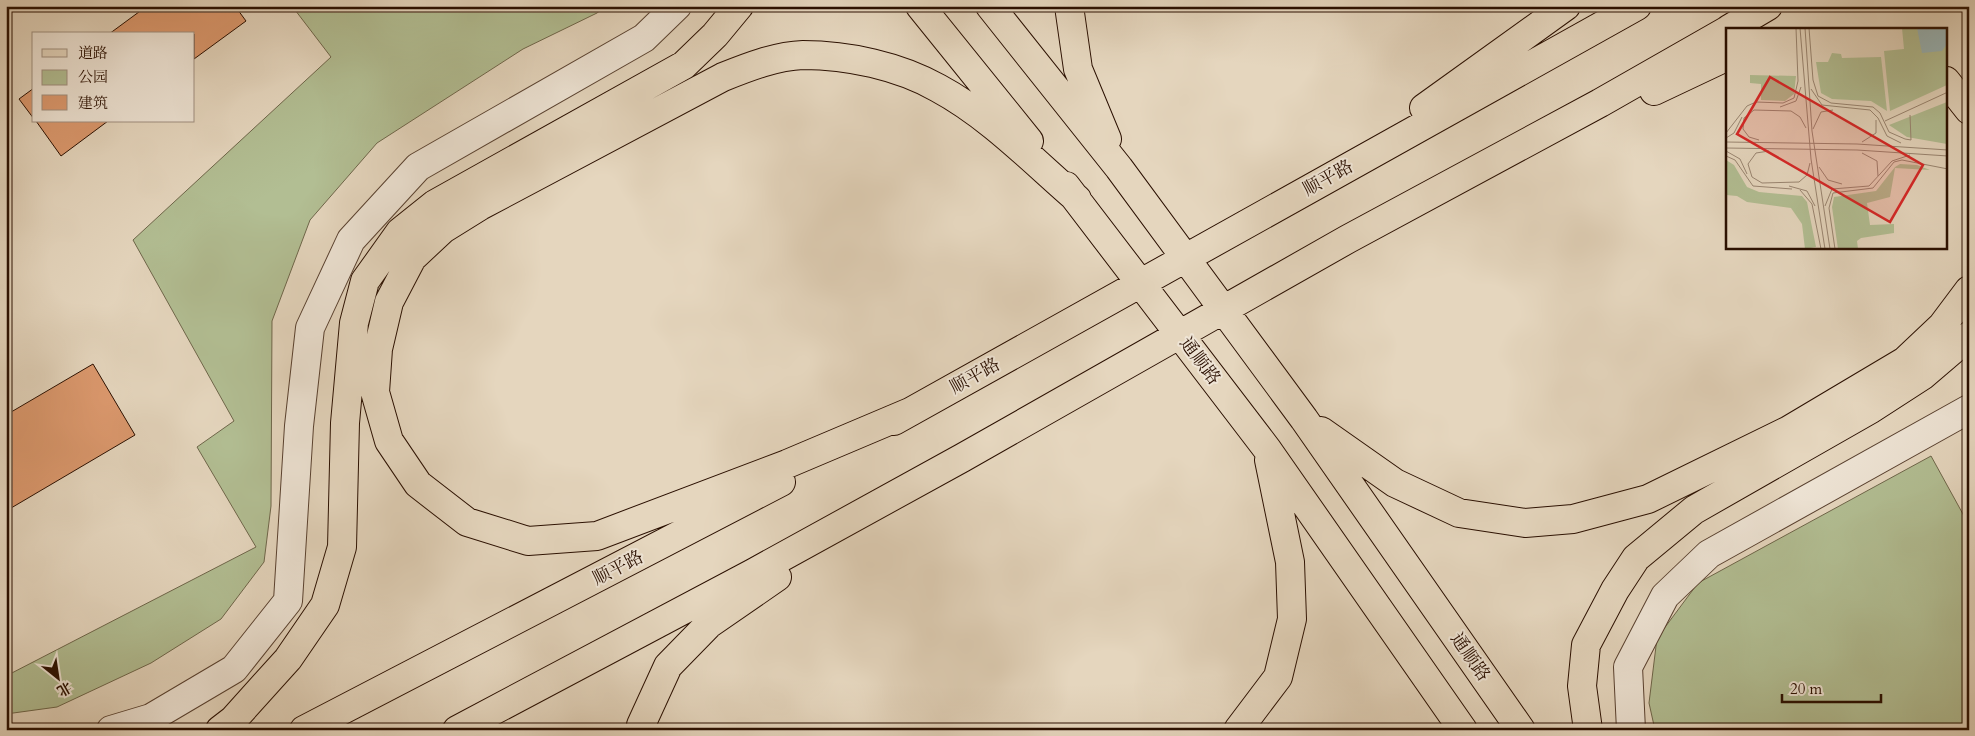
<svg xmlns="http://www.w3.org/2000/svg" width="1975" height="736" viewBox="0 0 1975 736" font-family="Cardo,'Noto Serif SC',serif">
	<rect width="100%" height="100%" fill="#e5d6be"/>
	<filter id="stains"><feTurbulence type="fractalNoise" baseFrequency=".004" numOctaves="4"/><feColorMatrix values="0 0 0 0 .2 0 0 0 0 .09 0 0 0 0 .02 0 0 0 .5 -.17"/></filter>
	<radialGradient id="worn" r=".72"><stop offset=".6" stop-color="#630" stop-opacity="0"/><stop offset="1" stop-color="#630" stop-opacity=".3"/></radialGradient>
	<path fill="#b2be93" stroke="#6e664a" d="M292,6H606L597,13L523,49L377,143L310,220L272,321L271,506L264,562L221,619L151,663L57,707L6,714V676L256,547L197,447L234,421L133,240L331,57Z
		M1931,456L1969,525V730H1655L1649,703L1657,638L1698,583Z"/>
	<path fill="#dc996e" stroke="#2a0f00" d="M147,6H235L246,21L194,59V34H109Z
		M34,88V119L19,99Z
		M36,121H108L61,156Z
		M93,364L135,435L6,511V415Z"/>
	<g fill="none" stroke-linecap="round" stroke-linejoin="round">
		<defs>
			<path id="minor" d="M111,730L151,718L234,669L288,601L299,426L310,328L351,240L418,167L644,38L677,6
				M1631,730L1628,667L1665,596L1709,554L1969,409"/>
			<path id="major" d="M920,6L1029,141
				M990,6L1119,168L1304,419L1521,730
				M1069,6L1078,69L1107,139
				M1729,29L1768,6
				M1946,81L1969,110
				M1654,91L1728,56
				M1424,108L1566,6
				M1066,186L1267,449L1463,730
				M910,412L787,464L597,536L528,541L467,522L418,484L389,441L375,392L378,349L389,302L412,258L443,229L480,206L723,77C748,67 776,56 803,55C848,55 899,66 938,88C990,116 1033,161 1077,199
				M894,421L1637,6
				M1321,431L1395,483L1459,513L1525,523L1573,519L1648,499L1789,430L1905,361L1942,326L1969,290
				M220,730L233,720L288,659L325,605L342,547L345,423L354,323L365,281L400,232L435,204L684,65L715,35L739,6
				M304,730L781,482
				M457,730L753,573L962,458L1348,239L1600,103L1728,30
				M641,730V725L668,666L709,624L777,577
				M1238,730L1278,677L1292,619L1290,562L1269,460
				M1588,730L1582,686L1586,645L1615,590L1636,558L1694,510L1871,409L1922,376L1969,336"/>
		</defs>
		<use href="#minor" stroke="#594130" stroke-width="30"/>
		<use href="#major" stroke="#2a0f00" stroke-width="30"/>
		<use href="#minor" stroke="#eee4d5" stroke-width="28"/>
		<use href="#major" stroke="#e5d6be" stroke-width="28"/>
	</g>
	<g text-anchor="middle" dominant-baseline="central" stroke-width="4" stroke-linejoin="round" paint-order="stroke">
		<g font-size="18" fill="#2a0f00" stroke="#eee4d5">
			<text transform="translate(1328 178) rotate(-29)">顺平路</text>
			<text transform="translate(1200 361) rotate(53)">通顺路</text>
			<text transform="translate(975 376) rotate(-29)">顺平路</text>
			<text transform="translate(618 568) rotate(-27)">顺平路</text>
			<text transform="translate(1470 657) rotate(55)">通顺路</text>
		</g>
	</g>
	<g transform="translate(1726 28)">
		<rect width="221" height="221" fill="#e5d6be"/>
		<path d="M176,0H221V57L164,83L158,23L178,21ZM106,25L115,26L116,30L155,29L161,83L145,73L106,71L95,65L90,34H102ZM24,47L70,48L68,66L59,73L35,72V56L24,55ZM221,74V116L181,109L163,97ZM0,132L8,137L21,159L33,164L76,168L81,174L90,219L79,221L76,196L65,180L21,174L11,168L0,167ZM174,136L191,137L204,142L169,140L164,169L141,175L144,197L168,196V205L135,210L131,213L132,221H112L106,179L108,169L150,163L169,139Z" fill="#b2be93"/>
		<path d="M191,0H221V16L216,23L196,25Z" fill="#99b7bb"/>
		<path fill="none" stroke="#9a8672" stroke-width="1" d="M74,0L85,131L99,221M79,0L86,103L104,221M83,0L87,52L92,68L105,75L147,79L154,85L163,104L179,111L185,112L184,87M85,61L96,77L144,82L152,90L161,108L175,115M54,79L70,73L75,59M159,93L222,64M87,101L95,84L107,82M0,105L21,78L30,74L57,75L68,70L72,53L70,0M0,110L8,105L16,89M33,112L23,109L17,101L18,90L28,82L65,83L74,89L80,100M0,114L131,116L222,122M136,114L150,105V92M0,120L131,122L222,128M0,123L14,131L21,146M43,123L30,125L22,136L26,149L36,155L73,154L81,147L84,135M136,125L151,133L152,148M0,128L9,132L27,158L66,161M93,139L102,152L116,156M63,158L81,163L89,178M74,162L86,176L95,221M99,178L106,161L143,158L166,133L184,127M109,221L103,180L107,165L147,160L168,134L176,132L222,141"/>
		<path fill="#d62828" fill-opacity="0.15" stroke="#d62828" stroke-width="2.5" d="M44,49L197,137L164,194L11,106Z"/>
		<rect width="221" height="221" fill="none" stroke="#2a0f00" stroke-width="2.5"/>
	</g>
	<rect width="1975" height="736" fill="none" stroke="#e5d6be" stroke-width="25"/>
	<rect x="8" y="8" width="1960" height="721" fill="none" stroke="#2a0f00" stroke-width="2.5"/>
	<rect x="12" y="12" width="1950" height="711" fill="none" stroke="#2a0f00"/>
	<rect x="32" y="32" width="162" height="90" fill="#eee4d5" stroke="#a08f80"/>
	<rect x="42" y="49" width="25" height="8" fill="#e5d6be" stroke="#a08f80"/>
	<text x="78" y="58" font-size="15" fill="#2a0f00">道路</text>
	<rect x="42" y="70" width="25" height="15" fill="#b2be93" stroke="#a08f80"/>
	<text x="78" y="82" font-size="15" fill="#2a0f00">公园</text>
	<rect x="42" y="95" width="25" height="15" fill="#dc996e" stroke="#a08f80"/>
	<text x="78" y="108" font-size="15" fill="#2a0f00">建筑</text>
	<g transform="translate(58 678) rotate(150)" stroke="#eee4d5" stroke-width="4" paint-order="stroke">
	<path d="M0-4L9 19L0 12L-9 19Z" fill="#2a0f00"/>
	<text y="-8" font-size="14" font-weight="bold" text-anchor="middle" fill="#2a0f00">北</text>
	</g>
	<path d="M1782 694v8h99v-8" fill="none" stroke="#2a0f00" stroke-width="2.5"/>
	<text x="1790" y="694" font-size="15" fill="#2a0f00" stroke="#eee4d5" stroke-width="4" paint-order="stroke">20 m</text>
	<rect width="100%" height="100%" filter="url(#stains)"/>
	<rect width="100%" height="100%" fill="url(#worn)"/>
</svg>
